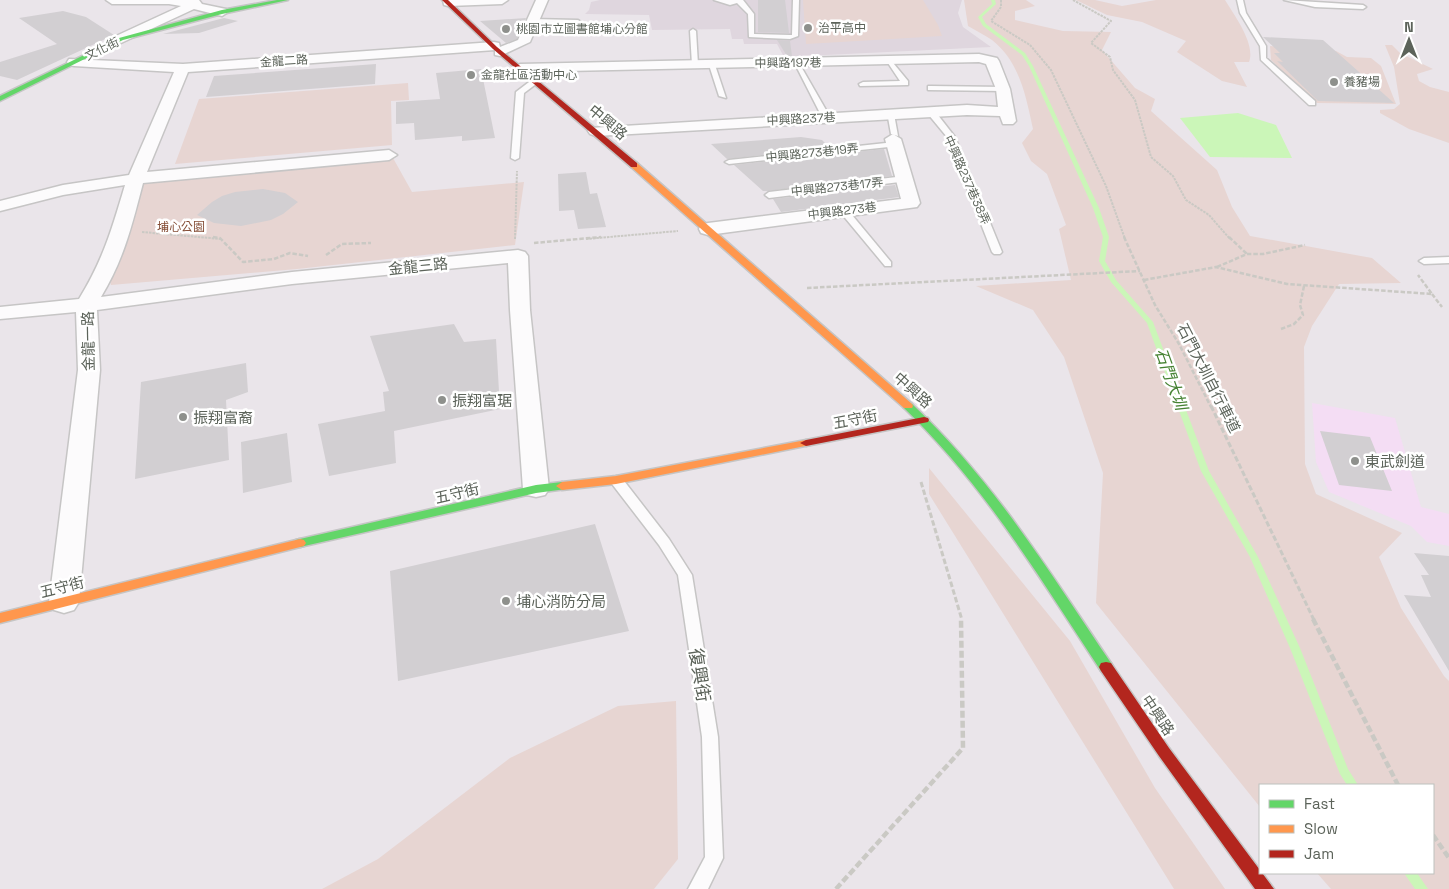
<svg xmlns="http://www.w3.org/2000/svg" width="1449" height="889" viewBox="0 0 1449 889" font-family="'Space Grotesk','Noto Sans TC',sans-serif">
	<rect width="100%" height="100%" fill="#eae5ea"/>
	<path fill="#f4ddf4" d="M1312,403L1395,418L1421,507L1449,514V546L1427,542L1411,526L1329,492L1316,462Z"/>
	<path fill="#dfd6de" d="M600,0H962L958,13L963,27L991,47L784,57L777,44H744L743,39H732L730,29L652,30L649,15L585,14L589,10L591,2Z"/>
	<path fill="#e7d5d2" d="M803,0H923L938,25L942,36L806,44Z
		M964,0H1026L1035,6L1015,11V20L1063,31L1111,32L1102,50L1135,88L1155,99L1151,111L1217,170L1232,207L1250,236L1372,258L1401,283L1339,284L1312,326L1304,347L1305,464L1316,494L1402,533L1379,557L1401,608L1444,676L1449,681V889H1331L1317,873H1433V785H1260V807L1096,603L1103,473L1064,357L1033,310L976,286L1071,280L1059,229L1066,225L1047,174L1031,161L1022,143L1033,129C1026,97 1020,62 992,40C985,35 976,31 968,26Z
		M1076,0H1095L1122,6L1156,0H1225C1234,15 1256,44 1249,62H1234L1247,87L1222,81L1177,52L1186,41L1142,22L1107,15Z
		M1385,45H1392L1400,53L1433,69L1417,74L1419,81L1430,87L1449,92V143L1409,129L1380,113V110L1394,109L1400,104L1394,67Z
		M1270,46L1336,51L1347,57L1371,58L1381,66L1396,104L1317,103L1271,60Z
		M408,83L409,100L391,101L392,145L175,164L199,99Z
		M393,158L412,192L524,182L515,245L297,269L111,285L107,270L145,178Z
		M929,468L1070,641L1155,788L1225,889H1174L929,494Z
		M676,701L678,859L654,889H322L378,859L510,758L618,706Z"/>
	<path fill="#cbf6b8" d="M1238,113L1276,125L1292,158L1210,157L1180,118Z"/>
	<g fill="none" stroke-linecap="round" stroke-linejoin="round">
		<path fill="#cbf6b8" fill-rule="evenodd" d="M991,0H995L996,4L982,17L986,24L1025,53L1033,66L1099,208L1109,237L1105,261L1116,280L1153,322L1209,471L1258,557L1300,648L1348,769L1358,785H1347L1340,774L1290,648L1250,557L1201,471L1147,323L1111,282L1099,261L1103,237L1093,208L1029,66L1022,55L983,26L978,17L992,4Z
			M1404,873H1417L1428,889H1415Z"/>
	</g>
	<path fill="#d2cfd2" d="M758,0H785L789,33L758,32Z
		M63,11L86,17L114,35L17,80L0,76V62L57,44L19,18Z
		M224,18L238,21L199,33L163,34Z
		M526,18L517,39L506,43L480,21Z
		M1263,37L1323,40L1394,103L1318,101L1277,61L1283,62L1274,53H1280Z
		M777,40L790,41L792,56H787Z
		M376,64L375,84L206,97L214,76Z
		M481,69L495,138L462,141V136L415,140L414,123L396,124V102L440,99L436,73Z
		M801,137L822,140L829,147L727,159L711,144Z
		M884,149L892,176L768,191H763L734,165Z
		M586,172L590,194L597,193L606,227L578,229L574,210L559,211L558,174Z
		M895,185L899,197L781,212L773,199Z
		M263,189L285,193L298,202L283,214L271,220L241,226L214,223L197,215L212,202L222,196L235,192Z
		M454,324L464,342L496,339L500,409L394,431L396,463L329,476L318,424L385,411L383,392L389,391L370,336Z
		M246,363L248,392L226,400L229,460L135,479L141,382Z
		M1320,431L1370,437L1392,491L1339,485Z
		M287,433L292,482L243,493L241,442Z
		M595,524L629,631L398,681L390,571Z
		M1414,553L1449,556V671L1404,595L1431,597L1421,575H1429Z"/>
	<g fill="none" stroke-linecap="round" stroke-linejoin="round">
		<defs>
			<path id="lane" d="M714,0H743L754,14V34L790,35H792L793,0H799L798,36L790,39L749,37L748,14L737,3L730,5Z
				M1237,0H1243L1246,13L1266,46V58L1315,101V105H1309L1261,60L1260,46L1240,13Z
				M1284,0L1363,5L1366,7L1363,9L1315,7Z
				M532,19L578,20L581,22L578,24L530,22Z
				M693,29L696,31L698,65L695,67L692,65L690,31Z
				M889,58L908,81V85L860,86L859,84L863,82L900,81L886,60Z
				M794,62L799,63L830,117L829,119L822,117Z
				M712,63L715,65L726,98L719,96L709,65Z
				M533,79L540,81L524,93L519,158L515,160L511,158L516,92Z
				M931,86L1003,87L1007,89L1003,91L928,90V86Z
				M928,110H934L955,137L1002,252L1000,254H994L992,252L947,137L928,114Z
				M887,112L894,114L898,136L891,134Z
				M895,142H898V146L729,164L725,162L729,160Z
				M905,176L908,177V181L769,198L765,195L769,192Z
				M844,208L847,209L891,262V266H885L841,213L839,211Z
				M1449,257V263L1424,264L1419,261L1424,258Z
				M616,476L621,477L669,539L692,575L718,737L723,858L708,889H688L705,857L702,737L678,575L659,545L609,480Z"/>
			<path id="street" d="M106,0H199L202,4L226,9L228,12L222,16L194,9L121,43L115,39L116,36L181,6L169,4H112Z
				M443,0H508L502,4L448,6L444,5Z
				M536,0H548L530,42L500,56L495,55V50L188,72L147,172L389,150L397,155L389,160L143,183C132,225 124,259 101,297L292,272L518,250L525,252L528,256L530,310L549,489L545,495L536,497L527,495L523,489L510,310L508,263L292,284L97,310L100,370L79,602L74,610L64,613L54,610L49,602L78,370L76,312L0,319V307L79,299C103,260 112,229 125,185L63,195L0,211V201L63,185L129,175L174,72L74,66L69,65L67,62L69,59L183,64L494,42L499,43L500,47L518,40Z
				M979,54L997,58L999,61L1010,89L1016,121L1013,124H1003L1000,116L967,115L596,136L590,134L588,131L590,128L967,105L998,107L996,89L986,64L979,62L520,72L513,68L520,64Z
				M893,134L901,139L920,203L917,207L708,235L701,233L699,229L701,225L708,223L901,199L885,139Z"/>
			<path id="fast" d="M277,0H288L222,14L123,40L0,101V96L119,38L222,10Z
				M908,403L912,404C993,480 1049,571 1111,663L1113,667L1111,671L1106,672L1101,671C1040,578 985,486 904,408L903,406Z
				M562,482L568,486L566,489L536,493L300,547L296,546L294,543L296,540L300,539L536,485Z"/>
			<path id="slow" d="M631,163H637L912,404L913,406L912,408H904L631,167Z
				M806,440L810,441L812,443L810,445L616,484L562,490L556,486L562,482L616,476Z
				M300,539L304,540L306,543L304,546L0,623V613Z"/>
			<path id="jam" d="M442,0H448L497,47L637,163V167H631L493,49Z
				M924,417L928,418L929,420L928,422L806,446L800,443L806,440Z
				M1106,662L1111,663L1169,748L1274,889H1255L1159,756L1101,671L1099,667L1101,663Z"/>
		</defs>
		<use href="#lane" stroke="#c6c5c5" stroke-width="3"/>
		<use href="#street" stroke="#c6c5c5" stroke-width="3"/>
		<use href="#fast" stroke="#c5c5c5" stroke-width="3"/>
		<use href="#slow" stroke="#c5c5c5" stroke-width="3"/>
		<use href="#jam" stroke="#c5c5c5" stroke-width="3"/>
		<path stroke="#cac9c4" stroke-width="2" stroke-dasharray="2.5 1" stroke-linecap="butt" d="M1001,0V7L991,21L1030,45L1051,70L1106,186L1125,239
			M1073,0L1111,21L1091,43L1110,57L1113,70L1135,100L1151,157L1173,176L1186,200L1209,215L1230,239
			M142,232L221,239
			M515,239L517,171
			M586,239L678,231"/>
		<path stroke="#cac9c4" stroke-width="2.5" stroke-dasharray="4.5 2" stroke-linecap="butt" d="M213,237L220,238L243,262L274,259L290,253L308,256
			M1124,237L1155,305L1179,344L1211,407
			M1229,237L1247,254
			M534,243L601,237
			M326,255L342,244L371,243
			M1217,267L1247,254H1263L1305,245
			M1144,280L1216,267L1287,284L1432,294L1418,275
			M807,288L1140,271
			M1432,294L1442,307
			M1281,329L1294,324L1303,315L1300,305L1304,286"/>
		<path stroke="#cac9c4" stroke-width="3" stroke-dasharray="5.5 2.5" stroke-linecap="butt" d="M1211,406L1314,620
			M921,482L962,620"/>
		<path stroke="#cac9c4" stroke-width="4.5" stroke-dasharray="7 3" stroke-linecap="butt" d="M1313,619L1398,785
			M1433,835L1449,858
			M836,889L963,748L961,619"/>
		<use href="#lane" fill="#fcfbfc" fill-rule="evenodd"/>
		<use href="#street" fill="#fcfbfc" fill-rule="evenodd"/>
		<use href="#fast" fill="#63d668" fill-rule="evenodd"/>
		<use href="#slow" fill="#ff974d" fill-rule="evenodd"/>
		<use href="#jam" fill="#b3261e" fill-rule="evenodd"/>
	</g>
	<g fill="#8e908c" stroke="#fff" stroke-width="2">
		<circle cx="808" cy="28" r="5"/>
		<circle cx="506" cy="29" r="5"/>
		<circle cx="471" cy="75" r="5"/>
		<circle cx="1334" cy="82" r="5"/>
		<circle cx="442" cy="400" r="5"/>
		<circle cx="183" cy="417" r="5"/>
		<circle cx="1355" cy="461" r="5"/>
		<circle cx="506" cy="601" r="5"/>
	</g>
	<g text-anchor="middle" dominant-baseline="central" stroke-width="5" stroke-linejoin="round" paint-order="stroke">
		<g font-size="12" fill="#5c635a" stroke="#fff" text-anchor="start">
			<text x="818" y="28">治平高中</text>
			<text x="516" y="29">桃園市立圖書館埔心分館</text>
			<text x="481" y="75">金龍社區活動中心</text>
			<text x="1344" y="82">養豬場</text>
		</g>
		<g font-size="12" fill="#5c635a" stroke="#fff">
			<text transform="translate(102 49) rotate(-26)">文化街</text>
			<text transform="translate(284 61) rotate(-4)">金龍二路</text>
			<text transform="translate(788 63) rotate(-1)">中興路197巷</text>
			<text transform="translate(801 119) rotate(-3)">中興路237巷</text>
			<text transform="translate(812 153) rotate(-6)">中興路273巷19弄</text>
			<text transform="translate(967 180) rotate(66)">中興路237巷38弄</text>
			<text transform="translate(837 187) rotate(-6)">中興路273巷17弄</text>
			<text transform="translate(842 211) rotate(-7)">中興路273巷</text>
		</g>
		<g font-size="12" fill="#854e37" stroke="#fff">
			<text x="181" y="227">埔心公園</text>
		</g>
		<g font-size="15" fill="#5c635a" stroke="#fff">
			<text transform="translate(608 122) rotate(40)">中興路</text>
			<text transform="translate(418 266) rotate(-6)">金龍三路</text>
			<text transform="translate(88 341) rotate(-91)">金龍一路</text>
			<text transform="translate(1209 378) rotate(63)">石門大圳自行車道</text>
			<text transform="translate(913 390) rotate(42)">中興路</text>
			<text transform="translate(855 419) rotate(-11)">五守街</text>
			<text transform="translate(457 493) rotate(-13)">五守街</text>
			<text transform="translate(62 587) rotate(-14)">五守街</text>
			<text transform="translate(1158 715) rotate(56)">中興路</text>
		</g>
		<g font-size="15" fill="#5c635a" stroke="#fff" text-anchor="start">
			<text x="452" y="400">振翔富琚</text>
			<text x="193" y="417">振翔富裔</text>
			<text x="1365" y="461">東武劍道</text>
			<text x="516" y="601">埔心消防分局</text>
		</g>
		<g font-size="16" font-style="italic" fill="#468333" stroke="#fff">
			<text transform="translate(1171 379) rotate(70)">石門大圳</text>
		</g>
		<g font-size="18" fill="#5c635a" stroke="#fff">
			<text transform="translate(700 675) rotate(81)">復興街</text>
		</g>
	</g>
	<rect x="1259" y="784" width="175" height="90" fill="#ffffff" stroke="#bec1bd"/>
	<rect x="1269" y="800" width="25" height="8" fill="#63d668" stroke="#bec1bd"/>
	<text x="1304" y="809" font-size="15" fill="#5c635a">Fast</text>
	<rect x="1269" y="825" width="25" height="8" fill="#ff974d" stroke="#bec1bd"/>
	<text x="1304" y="834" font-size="15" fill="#5c635a">Slow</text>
	<rect x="1269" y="850" width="25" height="8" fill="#b3261e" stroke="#bec1bd"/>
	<text x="1304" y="859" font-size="15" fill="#5c635a">Jam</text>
	<g transform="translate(1409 40)" stroke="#ffffff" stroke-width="4" paint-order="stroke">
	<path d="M0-4L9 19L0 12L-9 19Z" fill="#5c635a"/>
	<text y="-8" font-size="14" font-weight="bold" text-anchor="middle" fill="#5c635a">N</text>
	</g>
</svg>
